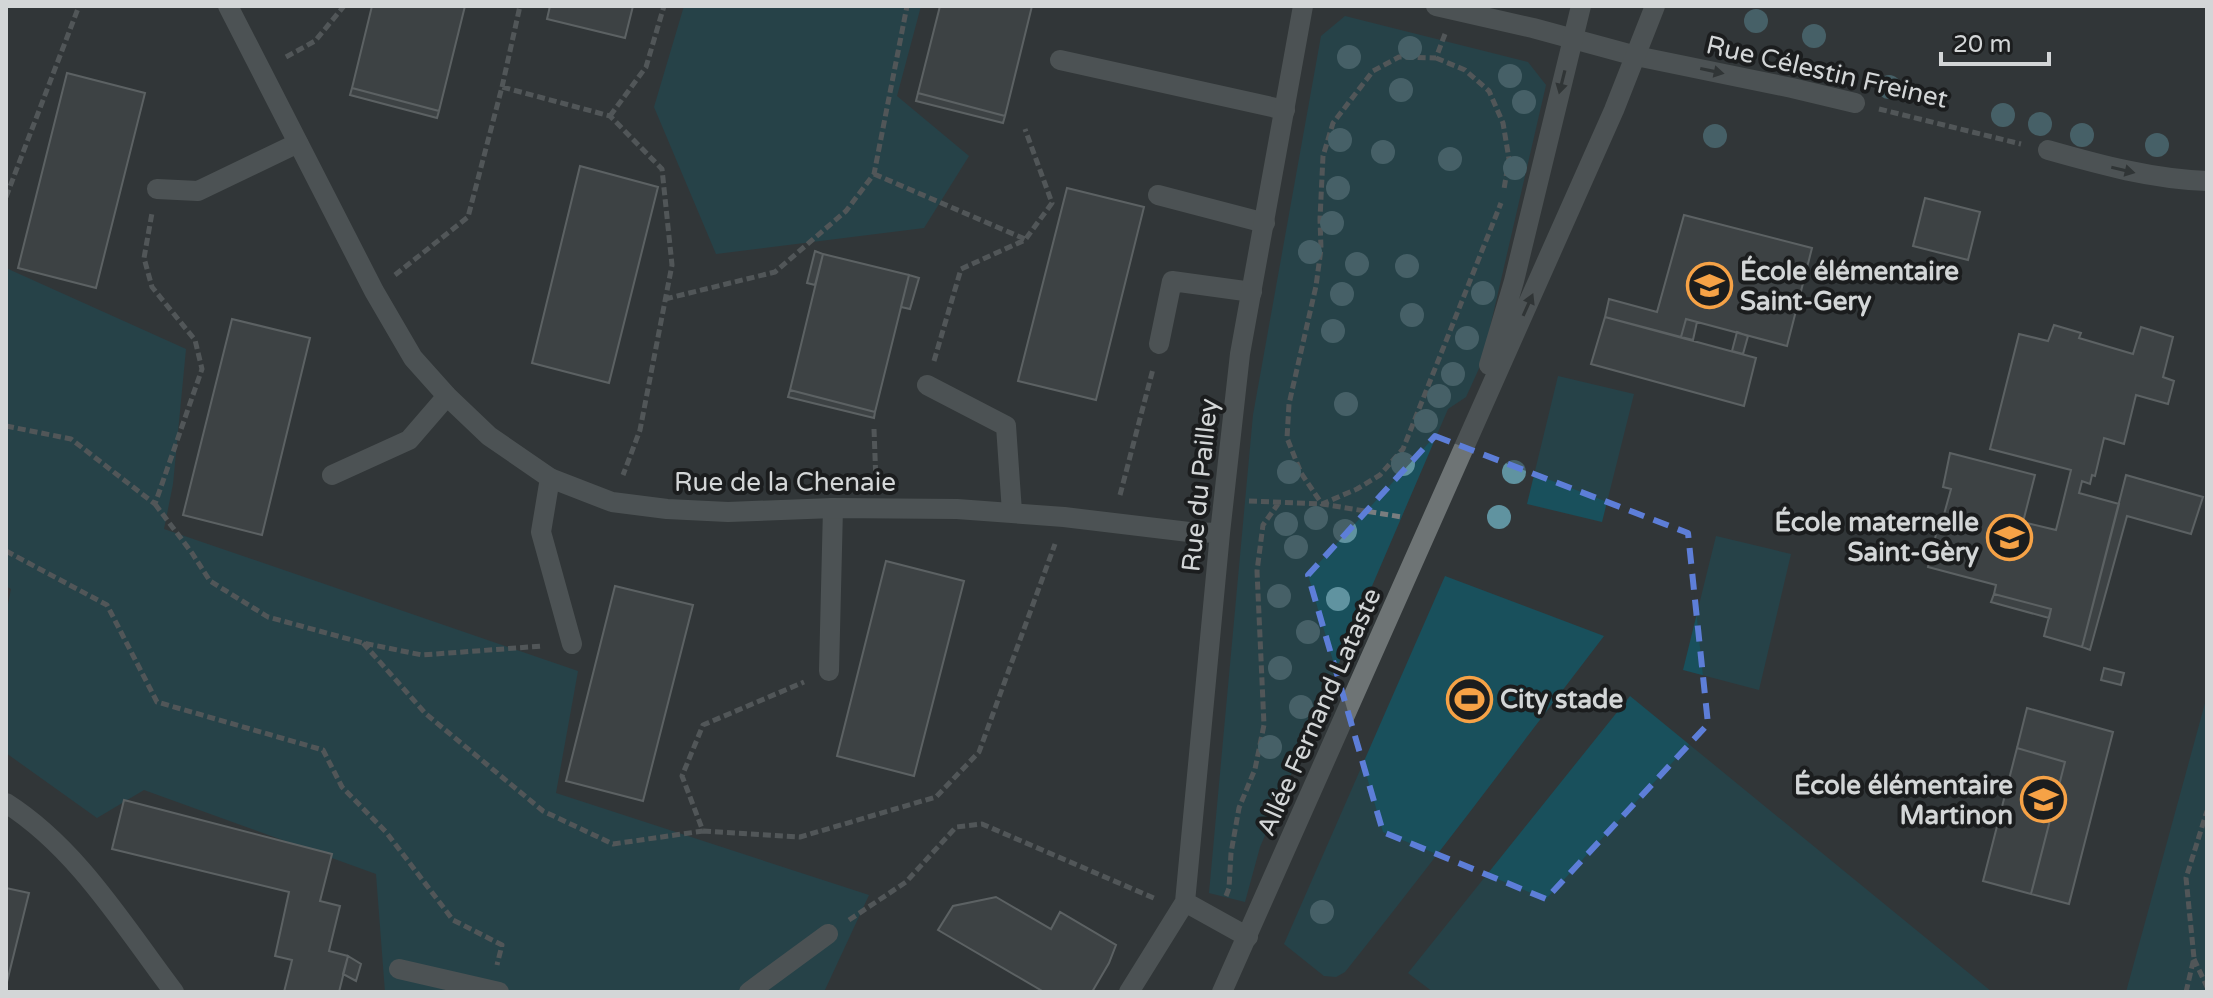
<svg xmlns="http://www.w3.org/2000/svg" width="2213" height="998" viewBox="0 0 2213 998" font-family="'Varela Round',sans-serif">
	<rect width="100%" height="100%" fill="#313638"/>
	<path fill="#19505c" d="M684,6H921L897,96L969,156L924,228L716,254L654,107Z
		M1345,16L1528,62L1546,85L1482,362L1466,397L1448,409L1260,847L1245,902L1209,893L1253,415L1321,36Z
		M6,268L186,349L173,484L164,529L578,671L556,793L869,895L824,992H385L376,874L144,790L97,818L6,753V614L11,589L6,586Z
		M1558,376L1634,394L1602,522L1527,504Z
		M1716,536L1791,554L1759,690L1683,670Z
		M1445,576L1604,636C1518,748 1434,861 1345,972L1336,977L1324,976L1284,944Z
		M1630,696L1992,992H1433L1408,973Z
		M2207,696V992H2126Z"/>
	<path fill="#4c5153" stroke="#909697" stroke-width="2" d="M372,6H465L439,111L352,88Z
		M550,6H633L625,38L547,19Z
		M940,6H1032L1005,116L918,93Z
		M67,73L145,93L96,288L18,268Z
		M352,88L439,111L437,118L350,95Z
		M918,93L1005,116L1003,123L916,101Z
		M580,166L658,187L609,383L532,363Z
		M1067,188L1144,207L1096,400L1018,381Z
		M1925,198L1980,212L1968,260L1913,246Z
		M1684,215L1812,248L1787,346L1686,319L1681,337L1605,317L1609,299L1657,312Z
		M815,251L823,254L815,285L807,283Z
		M823,254L909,275L875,412L790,390Z
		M909,275L919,278L910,309L901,307Z
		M1605,317L1756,358L1744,406L1591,364Z
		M232,319L310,338L262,535L183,515Z
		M1686,319L1697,322L1693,340L1681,337Z
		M2054,325L2081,333L2079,338L2133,354L2141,327L2173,337L2163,377L2174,381L2168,404L2136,395L2124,444L2104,438L2095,476L2092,475L2090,484L2082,481L2079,493L2119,504L2082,647L2044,636L2051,609L1994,594L1996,585L1928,567L1940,518H1943L1951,489L1943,487L1950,453L2035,475L2023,522L2056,530L2071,470L1990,449L2019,334L2048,341Z
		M1737,332L1748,336L1743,354L1732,351Z
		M790,390L875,412L874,418L788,397Z
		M2126,475L2203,497L2191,534L2127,516L2090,650L2082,647Z
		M886,561L964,581L914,776L837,756Z
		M615,586L693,605L643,801L566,781Z
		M1994,594L2051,609L2049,618L1991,602Z
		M2104,668L2124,673L2121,685L2101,680Z
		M2027,708L2113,732L2069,904L2031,894L2065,762L2017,748Z
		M2017,748L2065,762L2031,894L1983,881Z
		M124,800L332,854L320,901L340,906L329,951L348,956L339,992H284L292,960L275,956L289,892L112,849Z
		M6,888L29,893L6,986Z
		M996,897L1051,929L1060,912L1116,945L1109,963L1092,992H1044L938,930L953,906Z
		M348,956L361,964L356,981L343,974Z"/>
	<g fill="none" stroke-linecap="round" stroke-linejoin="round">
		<path stroke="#797d7f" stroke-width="5" stroke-dasharray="8 4" stroke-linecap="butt" d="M1445,34L1436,58L1399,57L1373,71L1333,123L1323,156L1320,219L1321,249L1316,286L1289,404L1287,438L1301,473L1322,504L1357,489L1380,475L1403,449L1501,203
			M286,57L315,41L344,6
			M1436,58L1465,70L1489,91L1503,123L1509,159L1504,189
			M502,87L520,6
			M1879,109L2021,144
			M610,116L646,67L664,6
			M874,174L1025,239
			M6,197L79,6
			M395,275L468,217L502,87L610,116L662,169L672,265L640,430L623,475
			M665,299L775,272L846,211L874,174L907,6
			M934,361L961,269L1025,240L1052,203L1025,129
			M6,426L71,439L155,504L202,369L195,340L152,287L144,258L152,213
			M874,429L876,483
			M1120,495L1153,369
			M1249,501L1322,504L1402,517
			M155,504L192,553L210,581L268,617L363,643L422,655L543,646
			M6,551L107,605L157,702L323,750L342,787L386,832L453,920L502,945L497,965
			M363,643L426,714L543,811L613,844L703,831L682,776L703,725L804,682
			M703,831L800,837L936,797L979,752L1055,544
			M1226,896L1229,888L1231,853L1239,808L1255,769L1264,725L1257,571L1263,525L1278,504
			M849,920L906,882L956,827L982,824L1156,899
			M2194,959L2207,987
			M2186,992L2194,958L2186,878L2207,811"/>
		<path stroke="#6e7475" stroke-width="20" d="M1060,60L1285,110
			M157,189L198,191L298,143
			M1158,195L1265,223
			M1159,344L1172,281L1252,292
			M927,385L1006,426L1012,512
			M332,475L409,440L447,396
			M550,478L541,532L572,644
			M829,671L833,508
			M399,969L499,992
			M749,992L828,934"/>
		<path stroke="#6e7475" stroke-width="20" d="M228,6L374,291L413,358L447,396L489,436L550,478L612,502L667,509L728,512L833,508L957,509L1064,517L1189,532L1220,533
			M1436,6L1533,28L1636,56L1792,88L1855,103
			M2048,150C2101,165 2152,179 2207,181
			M6,803C77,848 124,926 174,992
			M1185,902L1248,937
			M1129,992L1185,902L1220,533L1240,354L1303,6"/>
		<path stroke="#6e7475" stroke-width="20" d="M1489,365L1514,281L1581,6
			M1222,992L1614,110L1655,6"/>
	</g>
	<g fill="#6093a0">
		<circle cx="1756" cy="21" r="12"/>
		<circle cx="1814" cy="36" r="12"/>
		<circle cx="1410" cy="48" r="12"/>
		<circle cx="1349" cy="57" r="12"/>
		<circle cx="1510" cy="76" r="12"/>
		<circle cx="1889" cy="87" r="12"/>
		<circle cx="1401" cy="90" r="12"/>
		<circle cx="1524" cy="102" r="12"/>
		<circle cx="2003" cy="115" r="12"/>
		<circle cx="2040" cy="124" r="12"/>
		<circle cx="2082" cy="135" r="12"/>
		<circle cx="1715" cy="136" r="12"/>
		<circle cx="1340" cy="140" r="12"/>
		<circle cx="2157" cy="145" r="12"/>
		<circle cx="1383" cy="152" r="12"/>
		<circle cx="1450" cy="159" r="12"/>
		<circle cx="1515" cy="168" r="12"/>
		<circle cx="1338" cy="188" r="12"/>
		<circle cx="1332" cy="223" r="12"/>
		<circle cx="1310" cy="252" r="12"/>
		<circle cx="1357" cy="264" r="12"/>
		<circle cx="1407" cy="266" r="12"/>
		<circle cx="1483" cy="293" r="12"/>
		<circle cx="1342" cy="294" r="12"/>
		<circle cx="1412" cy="315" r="12"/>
		<circle cx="1333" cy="331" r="12"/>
		<circle cx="1467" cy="338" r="12"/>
		<circle cx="1453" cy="374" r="12"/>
		<circle cx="1439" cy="396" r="12"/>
		<circle cx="1346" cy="404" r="12"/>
		<circle cx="1426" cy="421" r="12"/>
		<circle cx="1403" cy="464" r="12"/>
		<circle cx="1289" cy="472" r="12"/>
		<circle cx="1514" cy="472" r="12"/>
		<circle cx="1499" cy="517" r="12"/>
		<circle cx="1316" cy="518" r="12"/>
		<circle cx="1286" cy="524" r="12"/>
		<circle cx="1345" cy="531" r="12"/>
		<circle cx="1296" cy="547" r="12"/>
		<circle cx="1279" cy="596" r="12"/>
		<circle cx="1338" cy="599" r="12"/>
		<circle cx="1308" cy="632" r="12"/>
		<circle cx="1280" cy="668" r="12"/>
		<circle cx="1301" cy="707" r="12"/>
		<circle cx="1270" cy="747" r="12"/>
		<circle cx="1322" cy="912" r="12"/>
	</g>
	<defs><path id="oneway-solid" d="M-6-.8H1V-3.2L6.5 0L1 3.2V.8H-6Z" transform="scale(2)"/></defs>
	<g fill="#303334">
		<use href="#oneway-solid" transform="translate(1712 71) rotate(12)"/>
		<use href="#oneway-solid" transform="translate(1562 82) rotate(104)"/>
		<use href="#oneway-solid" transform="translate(2123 170) rotate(13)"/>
		<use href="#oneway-solid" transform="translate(1528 305) rotate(-66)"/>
	</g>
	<path d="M0 0H2213V998H0ZM1435,436L1688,533L1708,724L1546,899L1383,832L1308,575Z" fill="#313638" fill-opacity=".55" fill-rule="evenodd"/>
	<path fill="none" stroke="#5d7ed8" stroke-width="6" stroke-dasharray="16 10" stroke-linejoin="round" d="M1435,436L1688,533L1708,724L1546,899L1383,832L1308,575Z"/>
	<defs>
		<symbol id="school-ring" viewBox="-11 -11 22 22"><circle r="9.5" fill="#1b1d1e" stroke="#f6a246" stroke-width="1.5"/><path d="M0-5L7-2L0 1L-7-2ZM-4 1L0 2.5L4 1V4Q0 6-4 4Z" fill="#f6a246"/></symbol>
		<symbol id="stadium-ring" viewBox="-11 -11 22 22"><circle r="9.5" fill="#1b1d1e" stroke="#f6a246" stroke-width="1.5"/><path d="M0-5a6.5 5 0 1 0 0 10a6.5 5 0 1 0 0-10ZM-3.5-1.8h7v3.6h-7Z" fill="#f6a246"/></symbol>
	</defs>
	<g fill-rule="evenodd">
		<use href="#school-ring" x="1684" y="260" width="51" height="51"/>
		<use href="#school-ring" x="1984" y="512" width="51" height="51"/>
		<use href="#stadium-ring" x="1444" y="674" width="51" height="51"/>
		<use href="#school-ring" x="2018" y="774" width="51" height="51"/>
	</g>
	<g text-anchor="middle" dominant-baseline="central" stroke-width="8" stroke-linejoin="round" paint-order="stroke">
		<g font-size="26" fill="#d3d6d7" stroke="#1b1d1e">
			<text transform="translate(1827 72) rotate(13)">Rue Célestin Freinet</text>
			<text x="785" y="482">Rue de la Chenaie</text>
			<text transform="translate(1200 485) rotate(-84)">Rue du Pailley</text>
			<text transform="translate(1319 712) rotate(-66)">Allée Fernand Lataste</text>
		</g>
		<g font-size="26" font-weight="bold" fill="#d3d6d7" stroke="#1b1d1e" text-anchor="start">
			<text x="1740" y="271">École élémentaire<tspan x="1740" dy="30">Saint-Gery</tspan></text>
			<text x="1979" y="522" text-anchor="end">École maternelle<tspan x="1979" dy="30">Saint-Gèry</tspan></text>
			<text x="1500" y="699">City stade</text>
			<text x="2013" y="785" text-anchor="end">École élémentaire<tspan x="2013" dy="30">Martinon</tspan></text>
		</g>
	</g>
	<rect width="2213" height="998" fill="none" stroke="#d3d6d7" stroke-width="16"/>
	<path d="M1941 52v12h108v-12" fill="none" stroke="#d3d6d7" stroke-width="4"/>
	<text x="1953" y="52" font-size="24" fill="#d3d6d7" stroke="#1b1d1e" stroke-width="6" paint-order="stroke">20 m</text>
</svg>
